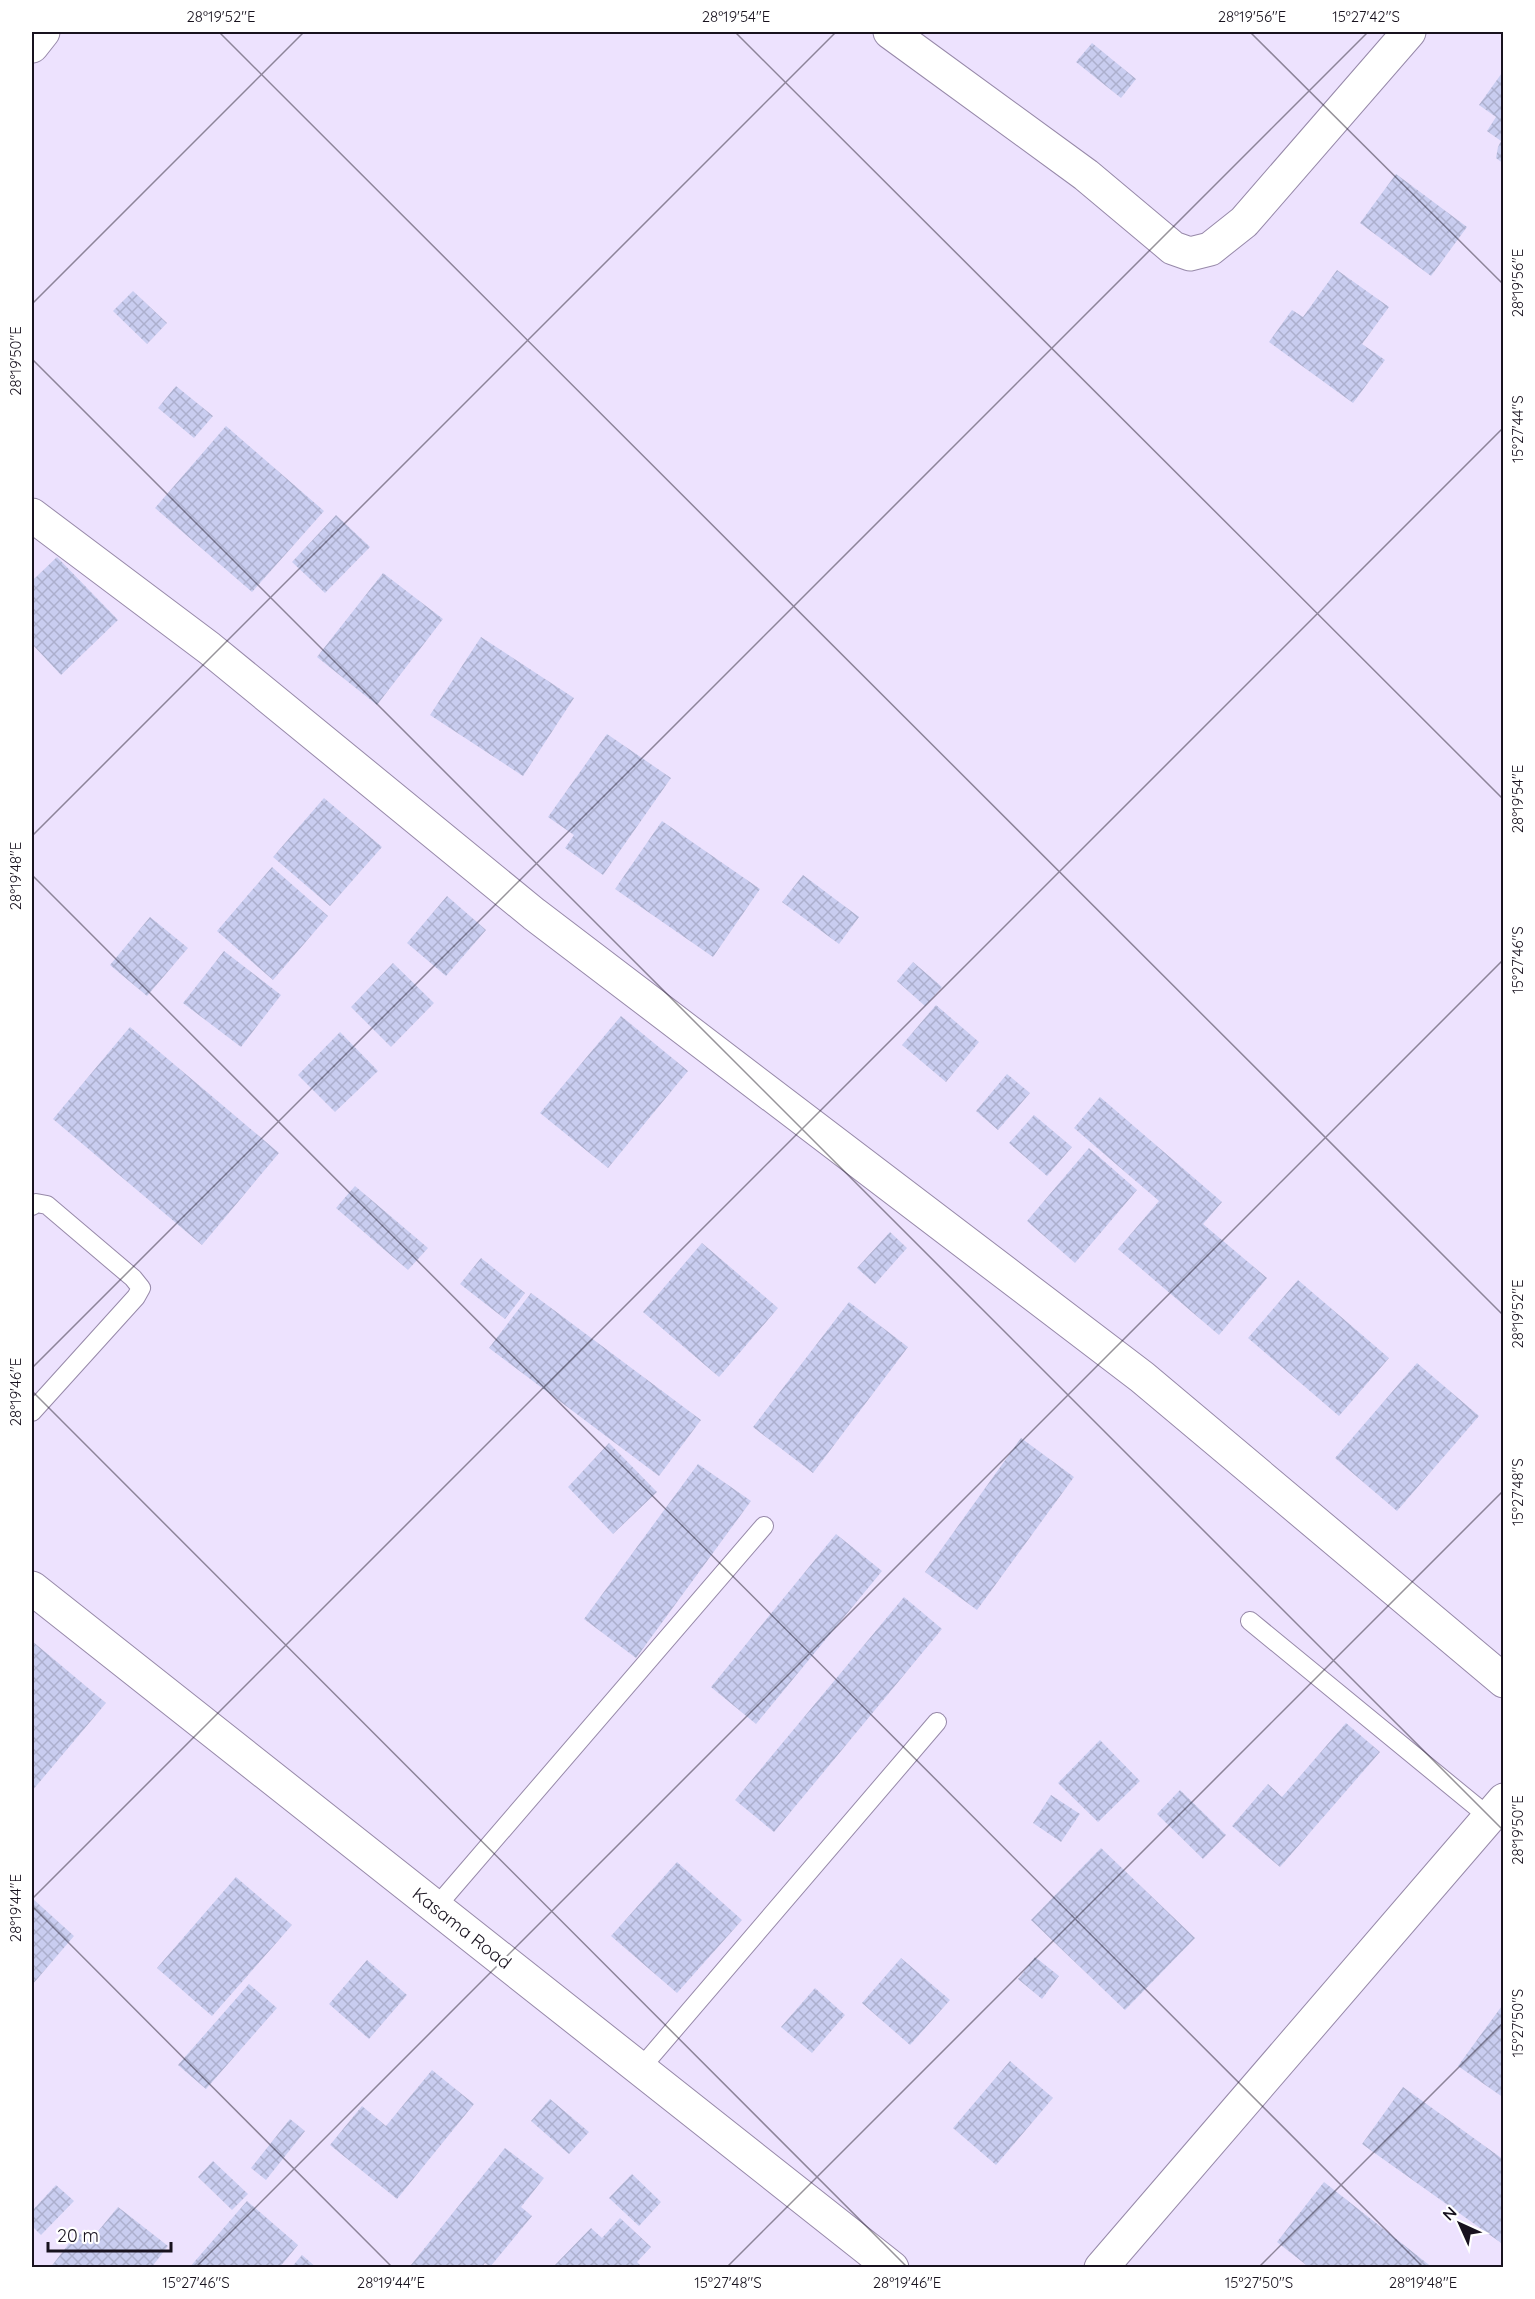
<svg xmlns="http://www.w3.org/2000/svg" width="1535" height="2299" viewBox="0 0 1535 2299" font-family="Quicksand,sans-serif">
	<defs>
		<pattern id="building-cross-hatch" width="8" height="8" patternUnits="userSpaceOnUse" patternTransform="scale(1.5)"><rect width="8" height="8" fill="#c9cdf0"/><path d="M0 0l8 8M0 8l8-8" fill="none" stroke="#acafcd"/></pattern>
	</defs>
	<rect width="100%" height="100%" fill="#ede2fe"/>
	<path fill="url(#building-cross-hatch)" d="M1092,43L1136,79L1121,98L1076,62Z
		M1504,70V164L1496,158L1498,147L1501,141L1487,131L1496,117L1479,105Z
		M1396,174L1467,227L1431,276L1360,223Z
		M1337,270L1389,307L1362,344L1385,360L1353,403L1269,342L1292,310L1303,317Z
		M133,291L167,323L147,344L113,311Z
		M176,386L213,416L194,438L158,408Z
		M226,426L324,511L252,592L155,508Z
		M336,515L370,547L325,593L292,562Z
		M57,557L118,620L61,675L32,644V581Z
		M383,573L443,619L377,705L317,657Z
		M481,637L574,698L523,776L430,715Z
		M607,734L671,778L603,875L565,848L574,835L548,817Z
		M324,798L382,847L330,906L273,857Z
		M662,821L760,889L713,957L615,889Z
		M272,867L328,916L273,980L217,931Z
		M803,875L859,917L839,944L782,902Z
		M447,896L486,930L446,976L407,943Z
		M150,917L188,948L147,996L110,965Z
		M224,951L281,995L241,1047L183,1003Z
		M913,962L942,987L925,1006L897,981Z
		M393,963L434,1003L391,1047L351,1007Z
		M936,1005L979,1042L946,1082L902,1045Z
		M621,1016L688,1071L608,1168L540,1113Z
		M130,1027L279,1153L202,1245L53,1119Z
		M340,1032L378,1071L335,1112L298,1075Z
		M1007,1074L1030,1093L998,1130L976,1111Z
		M1100,1097L1222,1202L1203,1224L1267,1278L1219,1335L1118,1249L1159,1201L1074,1128Z
		M1034,1115L1072,1147L1047,1176L1009,1143Z
		M1089,1148L1137,1190L1075,1263L1027,1221Z
		M355,1186L428,1248L408,1270L336,1208Z
		M890,1232L907,1248L875,1284L857,1268Z
		M702,1243L778,1308L719,1377L643,1312Z
		M481,1258L525,1293L505,1319L460,1284Z
		M1298,1280L1389,1358L1339,1416L1248,1338Z
		M531,1293L701,1420L659,1476L489,1348Z
		M849,1302L908,1347L813,1473L753,1427Z
		M1417,1363L1479,1416L1397,1511L1335,1458Z
		M1021,1438L1074,1477L977,1610L925,1572Z
		M609,1443L657,1492L613,1534L568,1487Z
		M698,1464L751,1501L636,1658L584,1619Z
		M836,1534L882,1571L756,1724L711,1687Z
		M904,1597L942,1629L774,1832L735,1800Z
		M32,1641L106,1703L32,1791Z
		M1346,1723L1380,1752L1280,1867L1232,1826L1268,1784L1282,1797Z
		M1100,1740L1140,1781L1098,1822L1058,1783Z
		M1180,1790L1226,1835L1203,1859L1157,1814Z
		M1051,1795L1080,1814L1061,1842L1033,1823Z
		M1101,1848L1195,1938L1125,2010L1031,1920Z
		M677,1862L742,1920L677,1993L611,1936Z
		M236,1877L292,1925L212,2016L157,1968Z
		M32,1898L74,1936L32,1985Z
		M1035,1957L1059,1976L1042,1999L1018,1979Z
		M901,1958L950,2000L910,2045L862,2003Z
		M367,1960L407,1995L369,2039L329,2004Z
		M249,1984L277,2008L206,2089L178,2065Z
		M815,1988L845,2015L812,2053L781,2027Z
		M1504,2003V2098L1458,2066Z
		M1010,2061L1053,2098L996,2165L953,2128Z
		M432,2070L474,2104L397,2199L330,2145L362,2106L386,2126Z
		M1403,2087L1504,2160V2245L1362,2144Z
		M550,2099L589,2132L569,2154L531,2121Z
		M290,2119L305,2131L266,2180L251,2168Z
		M505,2148L544,2178L521,2207L532,2216L490,2267L485,2263L481,2268H415L411,2265Z
		M213,2161L248,2194L232,2210L198,2177Z
		M632,2174L661,2202L639,2226L609,2198Z
		M1324,2182L1433,2268H1310L1277,2242Z
		M56,2185L74,2201L41,2235L32,2226V2211Z
		M247,2201L298,2245L279,2268H189Z
		M118,2207L168,2246L151,2268H50L78,2232L90,2241Z
		M620,2218L651,2247L637,2262L643,2268H557L555,2265L591,2228L602,2238Z
		M302,2255L317,2268H291Z"/>
	<g fill="none" stroke-linecap="round" stroke-linejoin="round">
		<defs>
			<path id="service" d="M32,1206L36,1203L47,1205L133,1278L141,1288L136,1297L32,1412
				M1250,1621L1489,1817
				M436,1907L764,1526
				M640,2069L937,1722"/>
			<path id="minor" d="M890,32L1086,175L1173,248L1190,254L1210,249L1244,222L1409,32
				M32,46L43,32
				M32,515L209,648L534,914L1142,1377L1504,1681
				M1101,2268L1504,1800"/>
			<path id="tertiary" d="M32,1588L892,2268"/>
		</defs>
		<use href="#service" stroke="#9789a9" stroke-width="20"/>
		<use href="#minor" stroke="#9789a9" stroke-width="35"/>
		<use href="#tertiary" stroke="#9789a9" stroke-width="35"/>
		<use href="#service" stroke="#fff" stroke-width="18"/>
		<use href="#minor" stroke="#fff" stroke-width="33"/>
		<use href="#tertiary" stroke="#fff" stroke-width="33"/>
	</g>
	<path fill="none" stroke="#18121e" stroke-width="1.5" stroke-opacity="0.45" d="M219,32L1504,1316M735,32L1504,800M1250,32L1504,285M32,304L304,32M32,359L1504,1831M32,836L836,32M32,875L1424,2268M32,1368L1368,32M32,1391L908,2268M32,1899L1504,427M32,1906L393,2268M195,2268L1504,959M726,2268L1504,1490M1258,2268L1504,2022"/>
	<g text-anchor="middle" dominant-baseline="central" stroke-width="6" stroke-linejoin="round" paint-order="stroke">
		<g font-size="18" fill="#18121e" stroke="#fff">
			<text transform="translate(462 1928) rotate(38)">Kasama Road</text>
		</g>
	</g>
	<rect width="1535" height="2299" fill="none" stroke="#ffffff" stroke-width="66"/>
	<g transform="translate(1460 2224) rotate(315)" stroke="#ffffff" stroke-width="4.5" paint-order="stroke">
	<path d="M0-4.5L10 22L0 15L-10 22Z" fill="#18121e"/>
	<text y="-9" font-size="16" font-weight="bold" text-anchor="middle" fill="#18121e">N</text>
	</g>
	<path d="M48 2242v9h123v-9" fill="none" stroke="#18121e" stroke-width="3"/>
	<text x="57" y="2242" font-size="18" fill="#18121e" stroke="#ffffff" stroke-width="4.5" paint-order="stroke">20 m</text>
	<rect x="33" y="33" width="1469" height="2233" fill="none" stroke="#18121e" stroke-width="2"/>
	<g font-size="15" text-anchor="middle" fill="#18121e">
		<text x="221" y="22">28°19'52"E</text>
		<text x="736" y="22">28°19'54"E</text>
		<text x="1252" y="22">28°19'56"E</text>
		<text x="1366" y="22">15°27'42"S</text>
		<text transform="translate(1518 283) rotate(-90)" y="5">28°19'56"E</text>
		<text transform="translate(16 361) rotate(-90)" y="5">28°19'50"E</text>
		<text transform="translate(1518 429) rotate(-90)" y="5">15°27'44"S</text>
		<text transform="translate(1518 799) rotate(-90)" y="5">28°19'54"E</text>
		<text transform="translate(16 876) rotate(-90)" y="5">28°19'48"E</text>
		<text transform="translate(1518 960) rotate(-90)" y="5">15°27'46"S</text>
		<text transform="translate(1518 1314) rotate(-90)" y="5">28°19'52"E</text>
		<text transform="translate(16 1392) rotate(-90)" y="5">28°19'46"E</text>
		<text transform="translate(1518 1492) rotate(-90)" y="5">15°27'48"S</text>
		<text transform="translate(1518 1830) rotate(-90)" y="5">28°19'50"E</text>
		<text transform="translate(16 1908) rotate(-90)" y="5">28°19'44"E</text>
		<text transform="translate(1518 2023) rotate(-90)" y="5">15°27'50"S</text>
		<text x="196" y="2288">15°27'46"S</text>
		<text x="391" y="2288">28°19'44"E</text>
		<text x="728" y="2288">15°27'48"S</text>
		<text x="907" y="2288">28°19'46"E</text>
		<text x="1259" y="2288">15°27'50"S</text>
		<text x="1423" y="2288">28°19'48"E</text>
	</g>
</svg>
